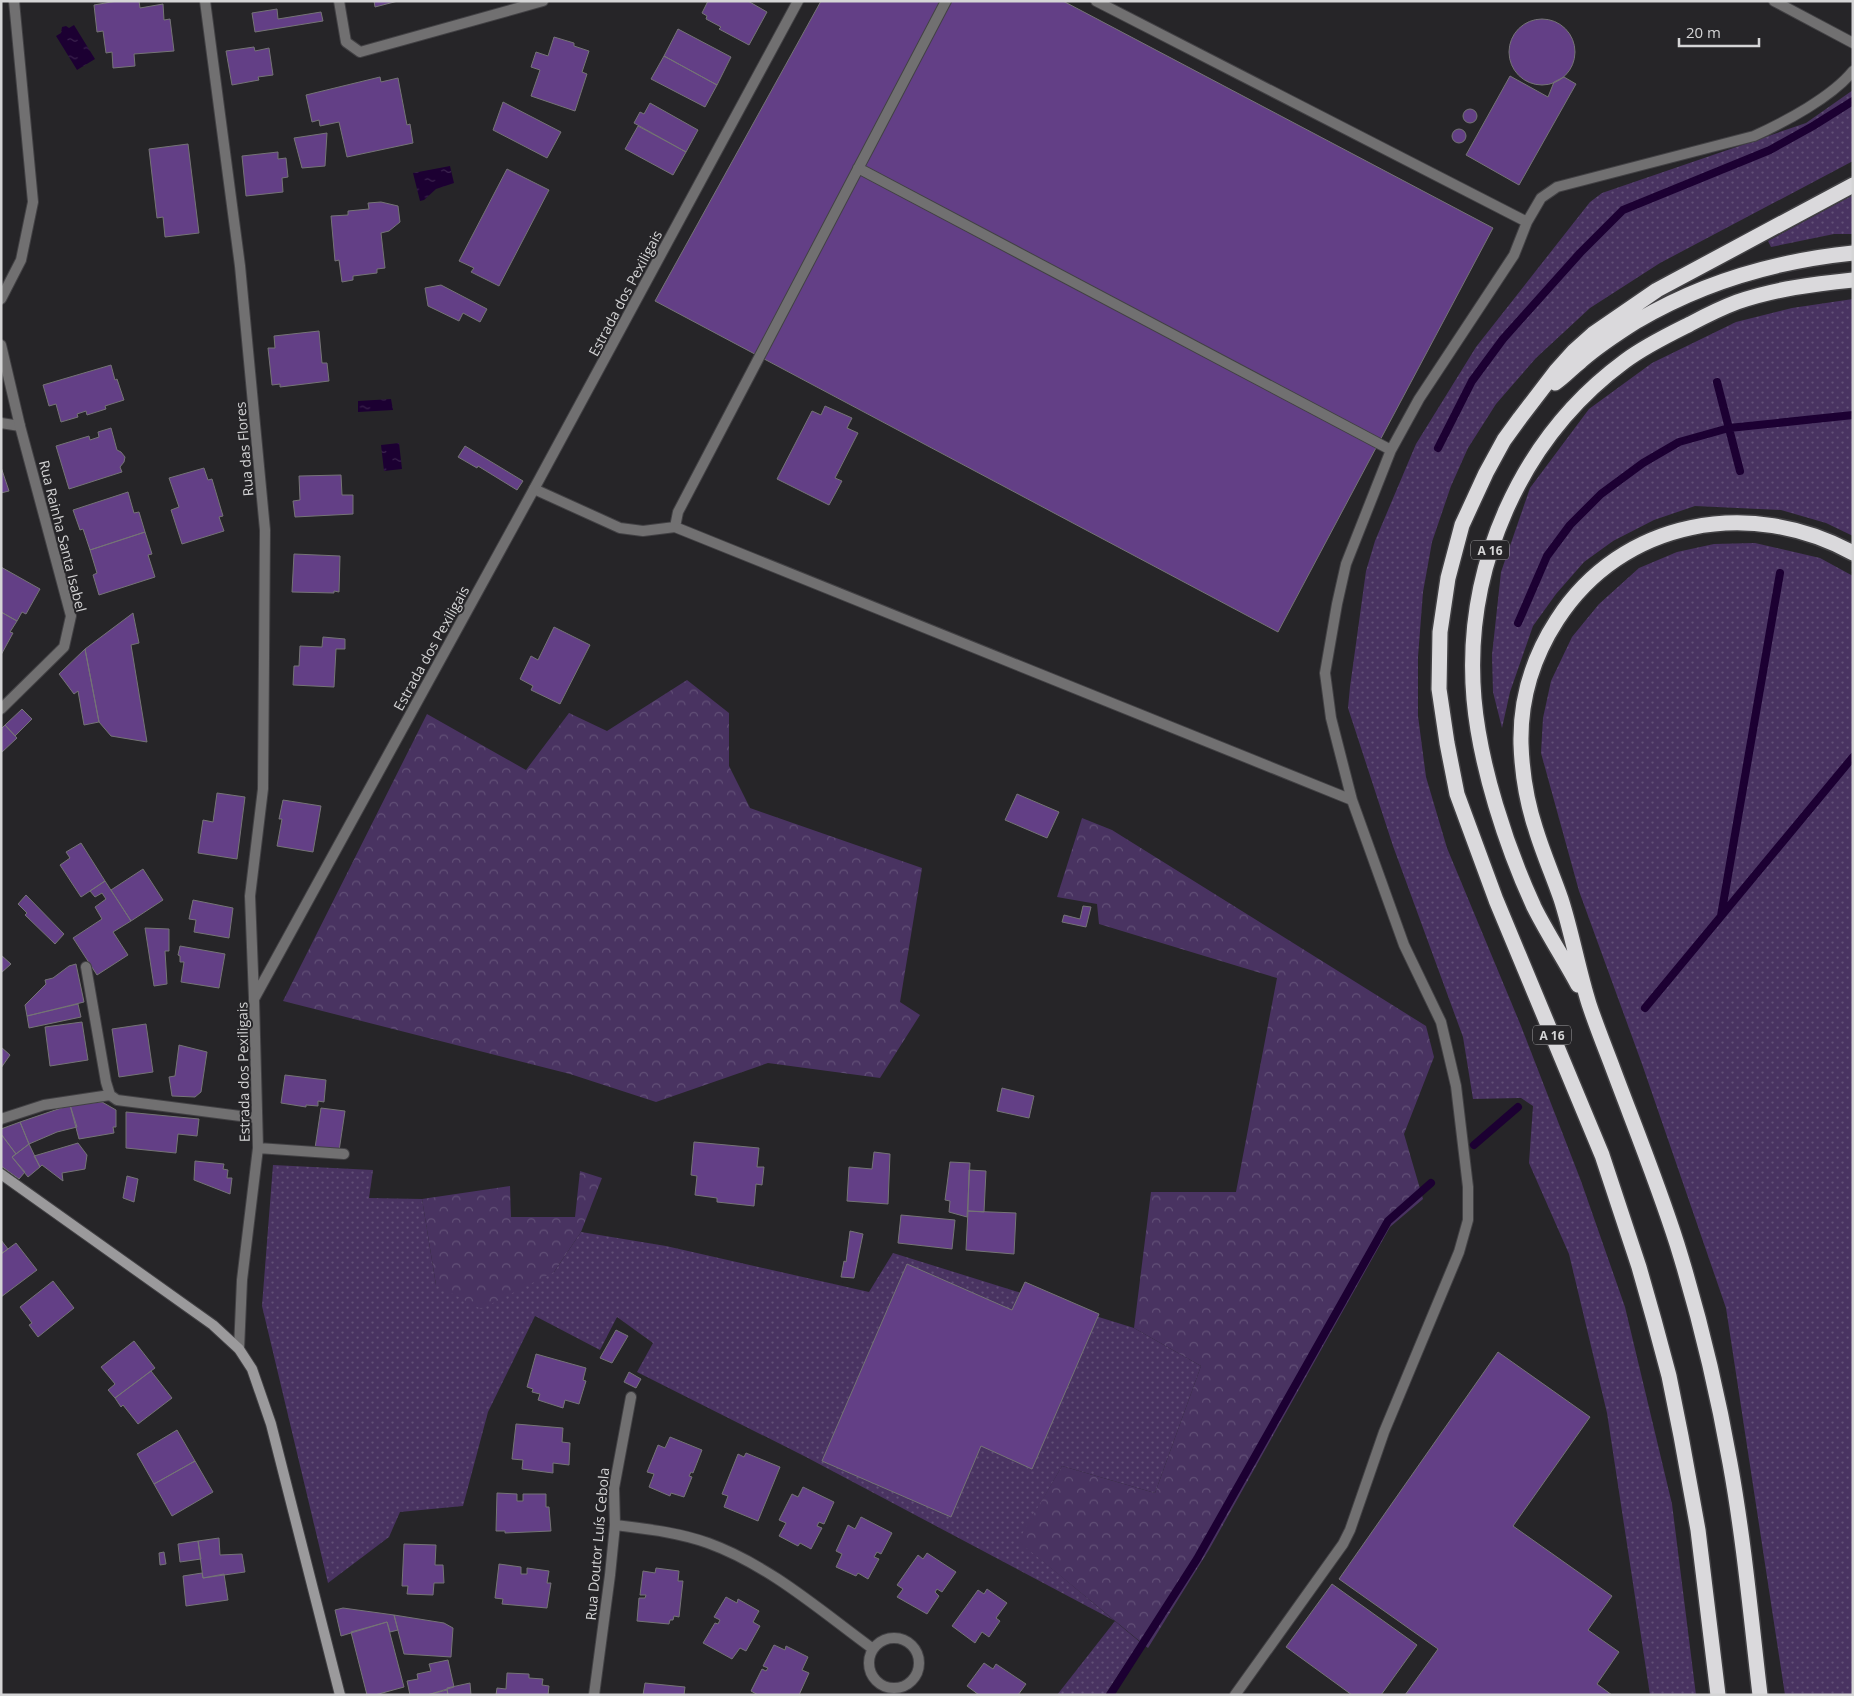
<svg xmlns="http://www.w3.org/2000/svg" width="1854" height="1696" viewBox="0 0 1854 1696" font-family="'Open Sans',sans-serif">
	<defs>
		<pattern id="grass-dots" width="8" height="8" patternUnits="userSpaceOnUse" patternTransform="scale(1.25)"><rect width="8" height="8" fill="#493361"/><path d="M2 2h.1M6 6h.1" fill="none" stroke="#625077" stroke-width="1.8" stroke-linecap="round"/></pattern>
		<pattern id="forest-crowns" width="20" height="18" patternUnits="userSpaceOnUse" patternTransform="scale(1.25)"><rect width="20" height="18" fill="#493361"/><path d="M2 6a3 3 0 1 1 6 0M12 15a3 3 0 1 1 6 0" fill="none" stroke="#625077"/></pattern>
		<pattern id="water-ripples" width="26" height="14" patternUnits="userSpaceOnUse" patternTransform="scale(1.25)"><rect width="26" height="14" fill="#1c0032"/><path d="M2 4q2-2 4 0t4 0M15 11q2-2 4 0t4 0" fill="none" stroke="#3c244f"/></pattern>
	</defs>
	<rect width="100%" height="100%" fill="#262528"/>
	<path fill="url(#grass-dots)" d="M1853,90V161L1660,263L1590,308L1536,358L1496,404L1468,448L1451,486L1432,542L1423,592L1418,657V716L1426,777L1447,848L1521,1026L1581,1181L1625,1307L1672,1504L1696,1695H1650L1607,1413L1569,1254L1529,1163L1533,1106L1521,1098L1473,1099L1463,1037L1393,846L1348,708L1350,687L1366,571L1375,541L1416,444L1476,347L1590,202L1602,193L1806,123Z
		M1853,195V234H1834L1771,247L1768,241Z
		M1853,299V536L1826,523L1781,510L1695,506L1654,520L1613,541L1584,562L1556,594L1533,626L1510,692L1502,728L1493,692L1492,655L1501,572L1530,488L1589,409L1652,363L1736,322L1792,308Z
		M1755,543L1820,558L1853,576V1695H1785L1726,1308L1642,1064L1579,891L1541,753L1543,718L1551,681L1572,637L1599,604L1639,568L1677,552L1714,544Z
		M273,1165L373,1170L369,1198L422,1199L436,1285L554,1272L581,1232L666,1246L869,1292L893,1253L1134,1328L1201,1366L1155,1493L1062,1466L1019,1541L1140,1642L1105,1695H1057L1115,1621L806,1457L637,1372L653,1343L617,1317L600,1350L535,1316L488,1412L463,1506L400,1512L389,1537L328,1583L262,1306Z"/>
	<path fill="url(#forest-crowns)" d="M687,680L729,713V766L750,808L922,868L900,1002L920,1015L880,1078L768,1063L656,1102L570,1074L283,1001L427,714L526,770L569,713L607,731Z
		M1082,818L1112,830L1426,1026L1434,1057L1404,1134L1423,1199L1390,1227L1210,1548L1148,1648L1018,1541L1062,1466L1155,1493L1201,1366L1134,1328L1151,1192H1236L1277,978L1099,924L1097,904L1057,897Z
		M580,1171L602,1178L581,1232L554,1272L481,1309L436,1285L422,1199L510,1186L511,1217H575Z"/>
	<path fill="url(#water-ripples)" d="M74,25L95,59L77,70L56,36L61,33L62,27L66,26L69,28Z
		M450,166L454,183L436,189L424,200L420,201L413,173Z
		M391,399L393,410L358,412V401Z
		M399,443L402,469L384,471L381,445Z"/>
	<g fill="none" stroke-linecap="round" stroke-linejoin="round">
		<path stroke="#1c0032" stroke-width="8" d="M1717,382L1740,471
			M1438,448L1472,381L1503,339L1580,253L1623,210L1770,150L1813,126L1853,101
			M1518,623L1547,556L1570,525L1601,494L1643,463L1679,442L1729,428L1853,415
			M1721,916L1780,573
			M1645,1008L1853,757
			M1474,1145L1518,1107
			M1110,1695L1197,1559L1388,1221L1431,1183"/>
	</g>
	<path fill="#633f86" stroke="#757476" d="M117,1H139L140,8L163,4L164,20L170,19L174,51L134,54L135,66L113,68L112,52L106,53L103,31L97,32L94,5Z
		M374,1H398L375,7Z
		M708,1H748L767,12L749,45L719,29L721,27L706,19L707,16L702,13Z
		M821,1H1063L1493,228L1278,632L655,301Z
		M277,9L278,19L321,12L323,21L255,32L252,13Z
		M1509 52a33 33 0 1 1 66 0a33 33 0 1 1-66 0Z
		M678,29L731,57L717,85L664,56Z
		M554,37L574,43V46L589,51L582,72L587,74L575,111L531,96L540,70L531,67L536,52L548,56Z
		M254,47L255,51L269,48L273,75L258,77L259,80L232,85L226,51Z
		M664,56L717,85L705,107L651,79Z
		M1510,76L1548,97L1554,82L1564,77L1576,84L1519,185L1466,155Z
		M380,77L381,82L398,78L407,125L410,124L413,143L347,157L339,122L320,126L319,120L312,122L306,95Z
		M503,102L561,132L547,158L493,130Z
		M650,103L698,130L686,152L634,123L640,112L644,114Z
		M1463 116a7 7 0 1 1 14 0a7 7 0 1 1-14 0Z
		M638,126L686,152L673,175L625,149Z
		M1452 136a7 7 0 1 1 14 0a7 7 0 1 1-14 0Z
		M327,133L325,166L302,168L294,138Z
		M188,144L199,233L165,237L163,217L157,218L149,149Z
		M278,152V159L286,158L288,177L282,178L283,192L246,196L242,156Z
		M507,169L549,190L499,286L471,272L474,268L459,261Z
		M381,202L398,206L400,222L389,231L381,233L385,268L377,269V273L353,276V280L342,282L339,260L335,261L331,216L348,215V211L369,209L368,203Z
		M441,285L487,309L480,322L463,313L459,321L428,306L425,288Z
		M319,331L322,363H327L329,381L280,387V384L272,385L268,348H275L274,336Z
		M111,365L115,380L117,379L124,400L105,406L106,409L87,415L86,411L77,414L78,417L61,422L56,404L49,406L43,385Z
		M825,406L852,418L847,428L858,433L835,478L842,481L829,505L777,479L812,411L821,415Z
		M111,428L117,450L121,452L125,457L124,462L120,467L122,472L69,489L56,446L89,436L90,440L99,437L98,432Z
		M465,446L523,481L517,490L478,466L477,468L458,457Z
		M1,467L9,491L1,493Z
		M204,468L208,480L212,479L223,516L219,517L224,531L182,544L171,510L179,507L169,478Z
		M341,475L342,495H353V514L295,517L293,501L300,500L299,476Z
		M128,492L134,513L139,512L145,532L90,550L83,529L80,530L73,510Z
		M145,532L152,554L148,555L155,577L99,595L93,575L97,573L90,550Z
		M294,554L340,556L339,592L334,591V593L292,592Z
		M1,567L40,589L26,614L22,612L17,621L1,612Z
		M1,612L17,621L10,632L13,633L1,655Z
		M133,613L139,643L131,645L147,742L111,736L99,722L85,649Z
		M554,627L590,645L560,704L531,690L533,686L520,679L531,656L538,660Z
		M323,637L345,639V649H336L334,687L293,685L294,666H299L300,646L322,647Z
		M85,649L99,722L84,725L78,691L74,694L59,674Z
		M22,709L32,719L15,736L5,725Z
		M5,725L17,738L1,753V729Z
		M217,793L245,797L237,859L198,853L203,820L213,822Z
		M1017,794L1059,812L1047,838L1005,820Z
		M283,800L321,806L313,852L277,846L282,819H279Z
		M81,843L105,881L81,897L60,865L70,858L66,852Z
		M143,869L163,900L131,921L111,890Z
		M105,881L131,921L113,932L128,955L97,975L73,938L102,919L95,907L106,899L102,893L95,897L90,891Z
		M26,895L64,934L55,944L25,915L27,913L18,904Z
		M193,900L233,908L229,938L194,932L196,920L189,919Z
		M1083,906L1091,907L1086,927L1062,922L1064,915L1080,919Z
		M145,928L169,929V951H165L167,984L154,986Z
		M180,946L225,954L219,988L181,982L184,962H180V956L178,955Z
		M1,955L11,964L1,973Z
		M76,964L84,1002L27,1016L25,1005L46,984L45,980L53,978L69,966Z
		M78,1004L81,1017L29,1028L27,1016Z
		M82,1022L88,1060L50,1066L45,1027Z
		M146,1024L153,1072L119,1077L112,1029Z
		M179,1045L207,1052L201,1092L195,1097L172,1096L169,1077L175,1076Z
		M1,1047L10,1055L1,1068Z
		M285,1075L326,1080L324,1102L318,1101V1106L306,1105V1107L281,1103Z
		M1002,1088L1034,1096L1029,1118L997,1111Z
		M102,1102L116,1110V1127H113L114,1133L79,1139L70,1105Z
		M70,1105L77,1127L57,1132L29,1144L20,1122Z
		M321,1108L345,1111L339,1151L315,1148Z
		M126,1112L199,1119L197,1136L178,1134L176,1153L126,1148Z
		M20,1122L29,1144L16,1154L1,1134V1129Z
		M1,1134L16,1154L12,1157L25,1172L19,1179L1,1166Z
		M694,1142L759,1148L757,1167H764L762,1185L756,1184L754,1206L717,1202V1198L695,1195L697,1176L691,1175Z
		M78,1143L87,1155L85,1169L62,1173L63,1181L42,1165L40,1167L34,1156Z
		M29,1144L40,1167L28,1177L12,1157Z
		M874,1152L890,1154L888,1204L847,1201L849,1167L872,1169Z
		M195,1161L224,1164L223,1169L228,1170L227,1178H232L230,1194L194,1180Z
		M950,1162L970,1163L967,1217L949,1212L950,1201L945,1200Z
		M969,1170L986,1171L984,1212L968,1211Z
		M127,1176L138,1179L134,1202L123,1198Z
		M968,1211L1016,1213L1014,1254L966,1250Z
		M901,1215L955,1220L952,1249L898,1243Z
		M850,1231L863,1234L854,1278L841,1277L844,1261L846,1262Z
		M1,1240L8,1249L1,1254Z
		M16,1243L37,1270L1,1297V1254Z
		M907,1264L1012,1310L1025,1282L1099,1314L1032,1469L981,1446L951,1517L822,1461Z
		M53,1281L74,1308L38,1337L29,1325L32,1323L20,1307Z
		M616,1330L628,1336L612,1363L600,1358Z
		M134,1341L155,1368L115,1398L108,1390L115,1384L101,1367Z
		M1498,1352L1590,1417L1513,1526L1612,1596L1588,1630L1619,1652L1597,1684L1612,1695H1405L1438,1649L1339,1579Z
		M536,1354L586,1368L583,1380L586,1381L579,1404L565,1400L563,1408L538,1400L540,1394L532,1392L533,1389L527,1387Z
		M151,1371L172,1398L138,1424L123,1405L121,1407L115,1398Z
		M629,1372L641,1379L636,1388L624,1382Z
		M516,1424L563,1428L562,1442L570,1443L569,1465L553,1463V1473L522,1469L523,1460L512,1459Z
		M177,1430L195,1461L154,1484L137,1454Z
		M670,1437L702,1450L693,1473L691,1472L689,1476L692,1477L684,1497L671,1493L670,1496L649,1487L654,1474L647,1472L658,1445L665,1448Z
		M746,1453L780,1467L758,1521L724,1507L728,1496L722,1494L738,1454L744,1457Z
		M195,1461L213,1492L172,1516L154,1484Z
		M803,1487L834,1502L824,1524L819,1522L817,1526L822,1528L811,1549L800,1543L798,1546L779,1536L786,1523L779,1520L792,1494L798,1497Z
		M497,1493L517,1494V1501H523V1494H546V1507H549L551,1531L505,1533V1531H496Z
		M861,1517L892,1533L881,1554L877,1552L874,1557L879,1559L868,1579L858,1573L856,1576L836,1567L842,1554L836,1551L848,1525L855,1529Z
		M219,1538L220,1555L242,1554L245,1572L203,1578L198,1541Z
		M198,1541L201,1559L180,1562L178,1544Z
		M404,1544L436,1545L435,1565H443L444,1583H434L433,1595L407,1594L408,1586H402Z
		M164,1552L166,1564L160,1565L159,1553Z
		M927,1553L956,1572L942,1592L937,1589L935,1592L939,1596L927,1614L897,1597L903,1589L897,1585L918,1555L923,1559Z
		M499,1564L521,1567V1574H527V1568L549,1571L547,1583H551L547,1608L502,1604L503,1599L495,1598Z
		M656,1568L679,1571L678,1581H683L679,1617L674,1616L673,1620H670L669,1624L637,1621L639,1598H645L646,1595H640L643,1571L655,1573Z
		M202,1573L203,1578L224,1574L228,1600L186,1606L183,1576Z
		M1332,1584L1417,1645L1381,1695H1352L1286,1647Z
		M987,1589L1007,1603L996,1618L1000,1621L989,1637L982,1632L975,1643L952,1626L978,1590L984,1594Z
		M726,1597L737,1603L738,1599L759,1611L753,1622L760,1626L746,1651L740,1648L732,1659L703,1643L715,1623L718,1624L720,1620L714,1617Z
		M343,1608L394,1615L398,1630L390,1632L387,1622L341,1636L335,1610Z
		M394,1615L444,1623L453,1628L451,1657L404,1654Z
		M387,1622L404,1687L375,1695H367L351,1632Z
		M774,1645L785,1650L786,1646L808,1657L802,1670L809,1673L799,1695H758L751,1691L762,1669L766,1671L768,1668L763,1666Z
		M448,1660L454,1687L427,1695H410L407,1681L418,1679L417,1674L431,1671L429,1664Z
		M984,1663L993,1669L996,1664L1026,1684L1018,1695H979L967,1686Z
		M507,1673L529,1674V1678L543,1679L542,1685L549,1686L548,1695H496L497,1688L506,1689Z
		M470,1683L471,1695H448L447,1688Z
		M645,1683L685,1687L684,1695H643Z
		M447,1690L448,1695H427Z"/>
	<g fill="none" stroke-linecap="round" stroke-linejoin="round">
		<defs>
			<path id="lane" d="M1096,1L1527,222
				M1774,1L1853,43
				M858,168L1391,450
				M1,423L20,426
				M534,489L620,528L643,531L675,527L678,512L946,1
				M675,527L1352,800
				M86,967L106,1082L110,1095
				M1,1119L44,1105L110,1095L117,1100L256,1118
				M1235,1695L1343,1544L1350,1530L1384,1432L1459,1252L1468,1220V1187L1456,1086L1441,1022L1404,945L1352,800L1331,718L1325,673L1337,604L1346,564L1391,450L1419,399L1514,255L1527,222L1541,198L1557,187L1754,136C1785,122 1832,97 1853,71"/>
			<path id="street" d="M205,1L240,266L265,530L263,789L250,896L254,998
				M339,1L346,42L360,52L543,1
				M1,299L21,260L33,202L14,1
				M1,345L20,426L71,616L64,647L1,709
				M258,1148L344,1154
				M239,1349L242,1280L258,1148L254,999L534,489L798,1
				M615,1525C646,1529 677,1532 708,1543C769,1565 821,1611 873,1649
				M869 1663a25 25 0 1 1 50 0a25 25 0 1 1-50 0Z
				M594,1695L610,1575L615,1525L614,1488L631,1397"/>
			<path id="secondary" d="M1,1174L213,1325L239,1349L252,1369L271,1424L340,1695"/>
			<path id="highway" d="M1555,383C1565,376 1572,368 1581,361C1598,346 1618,333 1637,321C1703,282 1776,261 1853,253
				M1578,985C1564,959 1547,933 1534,907C1506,846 1480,766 1474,699C1463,570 1519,439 1625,361C1645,346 1668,335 1690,324C1705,316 1721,308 1737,302C1774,289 1814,284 1853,280
				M1718,1695L1698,1530L1681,1436L1669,1376L1654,1320L1639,1267L1602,1155L1496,900L1457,794L1447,743L1439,689L1440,632L1448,578L1462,525L1486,473L1504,440L1520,418L1556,371L1574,351L1593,334L1657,290L1853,185
				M1760,1695C1751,1618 1744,1540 1730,1463C1717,1390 1699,1315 1677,1244C1658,1184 1634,1125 1612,1066C1604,1045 1596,1025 1589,1004C1578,969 1572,933 1561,899C1553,876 1543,853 1536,830C1527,803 1522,773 1521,744C1520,700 1533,657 1557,620C1622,519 1751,497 1853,553"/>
		</defs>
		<use href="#lane" stroke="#424144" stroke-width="12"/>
		<use href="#street" stroke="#424144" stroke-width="12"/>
		<use href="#secondary" stroke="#424144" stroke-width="12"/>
		<use href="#highway" stroke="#424144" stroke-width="18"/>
		<use href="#lane" stroke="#717071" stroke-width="10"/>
		<use href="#street" stroke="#717071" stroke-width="10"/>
		<use href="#secondary" stroke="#9b9a9c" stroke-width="10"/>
		<use href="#highway" stroke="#dad9dc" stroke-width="15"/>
	</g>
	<g text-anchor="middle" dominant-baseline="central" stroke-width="4" stroke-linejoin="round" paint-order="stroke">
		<g fill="#262528" stroke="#a0a0a2" stroke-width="1">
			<rect x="1471" y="540.5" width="38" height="19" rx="4"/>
			<rect x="1533" y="1025.5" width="38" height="19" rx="4"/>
		</g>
		<g font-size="12" font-weight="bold" fill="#d5d5d6">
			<text x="1490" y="550">A 16</text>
			<text x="1552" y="1035">A 16</text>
		</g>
		<g font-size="14" fill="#d5d5d6" stroke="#262528">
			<text transform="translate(625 293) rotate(-62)">Estrada dos Pexiligais</text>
			<text transform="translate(244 449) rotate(-95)">Rua das Flores</text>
			<text transform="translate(63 536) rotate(76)">Rua Rainha Santa Isabel</text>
			<text transform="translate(431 648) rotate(-61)">Estrada dos Pexiligais</text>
			<text transform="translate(243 1072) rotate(-91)">Estrada dos Pexiligais</text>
			<text transform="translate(597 1544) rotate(-85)">Rua Doutor Luís Cebola</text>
		</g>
	</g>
	<rect width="1854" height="1696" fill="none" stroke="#d5d5d6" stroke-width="5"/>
	<path d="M1679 38v8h80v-8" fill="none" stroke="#d5d5d6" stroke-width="2.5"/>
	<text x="1686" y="38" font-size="15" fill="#d5d5d6" stroke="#262528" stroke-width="4" paint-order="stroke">20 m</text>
</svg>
